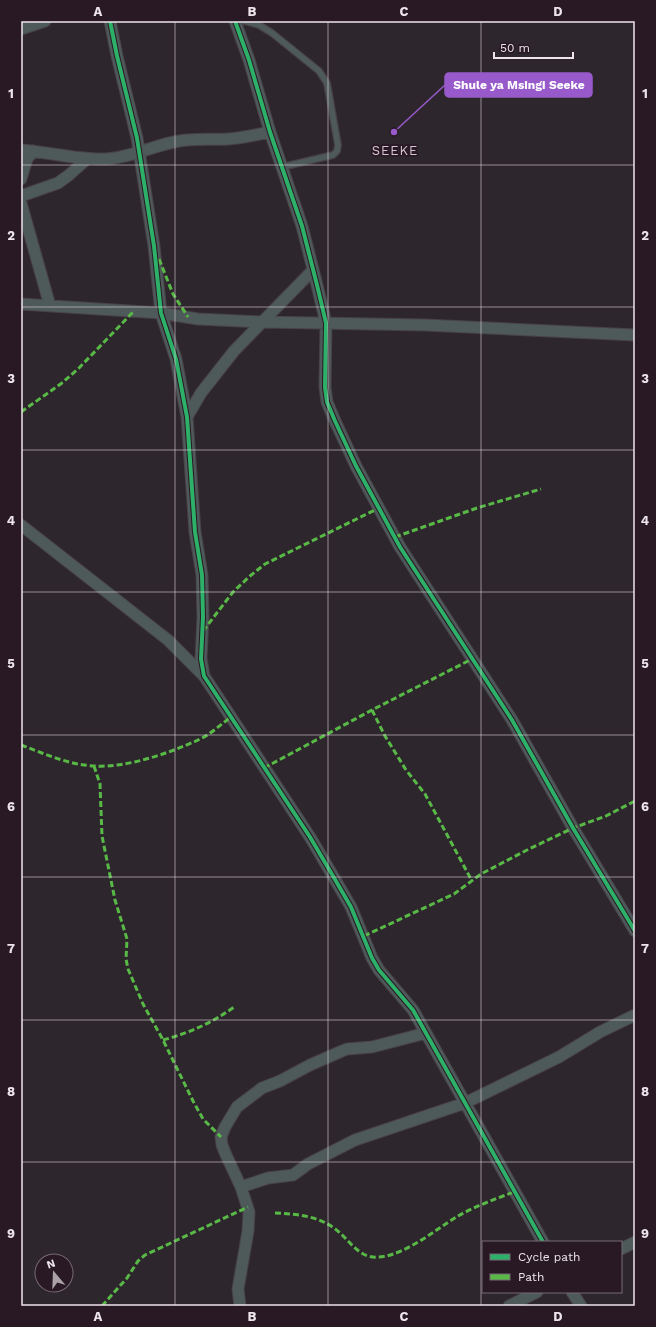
<svg xmlns="http://www.w3.org/2000/svg" width="656" height="1327" viewBox="0 0 656 1327" font-family="'Work Sans',sans-serif">
	<rect width="100%" height="100%" fill="#2e262d"/>
	<g fill="none" stroke-linecap="round" stroke-linejoin="round">
		<defs>
			<path id="service" d="M244,21L259,25L272,33L319,71L327,83L338,145L337,151L333,155L282,167"/>
			<path id="minor" d="M110,21L117,56L137,138L154,246L161,313L176,359L187,417L195,532L202,575L203,617L201,659L204,676L310,837L333,876L351,907L372,958L379,970L413,1010L543,1242
				M235,21L249,60L270,132L302,226L317,285L326,323L325,387L327,402L335,421L356,466L400,547L512,720L573,828L635,931
				M21,29L45,21
				M21,150C49,152 77,160 106,159C131,158 154,145 179,141C196,138 212,140 228,139C242,138 256,135 270,132
				M21,179L27,159L33,151
				M21,196L58,183L69,175L87,159
				M21,203L50,306
				M21,304L161,313L198,319L262,322L425,325L635,335
				M187,417L201,393L234,351L313,270
				M21,525L168,640L204,676
				M241,1187L268,1178L293,1175L308,1164L355,1140L465,1103L559,1057L600,1032L635,1015
				M621,1249L635,1242
				M572,1292L581,1306
				M240,1306L238,1289L248,1231L249,1212L241,1187L226,1155L222,1145L221,1137L225,1127L237,1107L262,1088L280,1081L310,1065L342,1051L347,1049L372,1047L426,1033
				M509,1306L537,1292"/>
		</defs>
		<use href="#service" stroke="#484147" stroke-width="8"/>
		<use href="#minor" stroke="#484147" stroke-width="13"/>
		<use href="#service" stroke="#4e5959" stroke-width="5.5"/>
		<use href="#minor" stroke="#4e5959" stroke-width="11"/>
		<path stroke="#58b947" stroke-width="3" stroke-dasharray="6 3" stroke-linecap="butt" d="M159,259L173,294L188,317
			M21,412L62,383L79,368L134,311
			M395,537L477,508L541,489
			M203,631L233,592L250,576L265,564L379,508
			M372,710L385,736L406,770L425,794L472,881
			M21,745C45,754 69,765 95,766C126,768 170,753 198,740C210,735 220,725 231,717
			M94,766L100,784L102,836L115,900L127,939L126,959L128,969L143,1004L163,1040L193,1101L203,1119L221,1137
			M264,768L372,710L472,659
			M364,936L454,894L481,874L529,849L573,828L606,816L635,801
			M163,1040C189,1033 212,1023 234,1007
			M275,1213C298,1214 322,1216 340,1233C349,1241 356,1252 368,1256C395,1264 436,1229 458,1216C476,1206 495,1199 514,1192
			M102,1306L127,1278L138,1261L145,1255L248,1207"/>
		<defs>
			<path id="cycleway" d="M110,21L117,56L137,138L154,246L161,313L176,359L187,417L195,532L202,575L203,617L201,659L204,676L310,837L333,876L351,907L372,958L379,970L413,1010L543,1242
				M235,21L249,60L270,132L302,226L317,285L326,323L325,387L327,402L335,421L356,466L400,547L512,720L573,828L635,931"/>
		</defs>
		<use href="#cycleway" stroke="#281924" stroke-width="6"/>
		<use href="#cycleway" stroke="#2db169" stroke-width="4"/>
	</g>
	<path fill="none" stroke="#eee4eb" stroke-width="1" stroke-opacity="0.55" d="M175,21V1306M328,21V1306M481,21V1306M21,165H635M21,307H635M21,450H635M21,592H635M21,735H635M21,877H635M21,1020H635M21,1162H635"/>
	<g text-anchor="middle" dominant-baseline="central" stroke-width="3.5" stroke-linejoin="round" paint-order="stroke">
		<g font-size="13" letter-spacing="1" fill="#d8c4d2" stroke="#281924">
			<text x="395" y="150">SEEKE</text>
		</g>
	</g>
	<path fill="none" stroke="#985aca" stroke-width="1.5" d="M394 132L445 85"/>
	<circle fill="#985aca" stroke="#281924" stroke-width="1.5" cx="394" cy="132" r="4"/>
	<rect fill="#985aca" stroke="#985aca" stroke-width="1.5" x="445" y="73" width="147" height="24" rx="4"/>
	<g font-size="12" text-anchor="middle" font-weight="bold" fill="#fff">
		<text x="519" y="89">Shule ya Msingi Seeke</text>
	</g>
	<rect width="656" height="1327" fill="none" stroke="#281924" stroke-width="44"/>
	<rect x="482" y="1241" width="140" height="52" fill="#281924" stroke="#776a74"/>
	<rect x="490" y="1254" width="20" height="6" fill="#2db169" stroke="#776a74"/>
	<text x="518" y="1261" font-size="12" fill="#eee4eb">Cycle path</text>
	<rect x="490" y="1274" width="20" height="6" fill="#58b947" stroke="#776a74"/>
	<text x="518" y="1281" font-size="12" fill="#eee4eb">Path</text>
	<g transform="translate(54 1273) rotate(341)"><circle r="19" fill="#281924" stroke="#776a74"/>
	<path d="M0-3L7 15L0 10L-7 15Z" fill="#aba2a8"/>
	<text y="-6" font-size="11" font-weight="bold" text-anchor="middle" fill="#eee4eb">N</text>
	</g>
	<path d="M494 52v6h79v-6" fill="none" stroke="#eee4eb" stroke-width="2"/>
	<text x="500" y="52" font-size="12" fill="#eee4eb" stroke="#281924" stroke-width="3" paint-order="stroke">50 m</text>
	<rect x="22" y="22" width="612" height="1283" fill="none" stroke="#eee4eb" stroke-width="1.5"/>
	<g font-size="13" text-anchor="middle" font-weight="bold" fill="#eee4eb">
		<text x="98" y="16">A</text>
		<text x="252" y="16">B</text>
		<text x="404" y="16">C</text>
		<text x="558" y="16">D</text>
		<text x="11" y="98">1</text>
		<text x="645" y="98">1</text>
		<text x="11" y="240">2</text>
		<text x="645" y="240">2</text>
		<text x="11" y="383">3</text>
		<text x="645" y="383">3</text>
		<text x="11" y="525">4</text>
		<text x="645" y="525">4</text>
		<text x="11" y="668">5</text>
		<text x="645" y="668">5</text>
		<text x="11" y="811">6</text>
		<text x="645" y="811">6</text>
		<text x="11" y="953">7</text>
		<text x="645" y="953">7</text>
		<text x="11" y="1096">8</text>
		<text x="645" y="1096">8</text>
		<text x="11" y="1238">9</text>
		<text x="645" y="1238">9</text>
		<text x="98" y="1321">A</text>
		<text x="252" y="1321">B</text>
		<text x="404" y="1321">C</text>
		<text x="558" y="1321">D</text>
	</g>
</svg>
